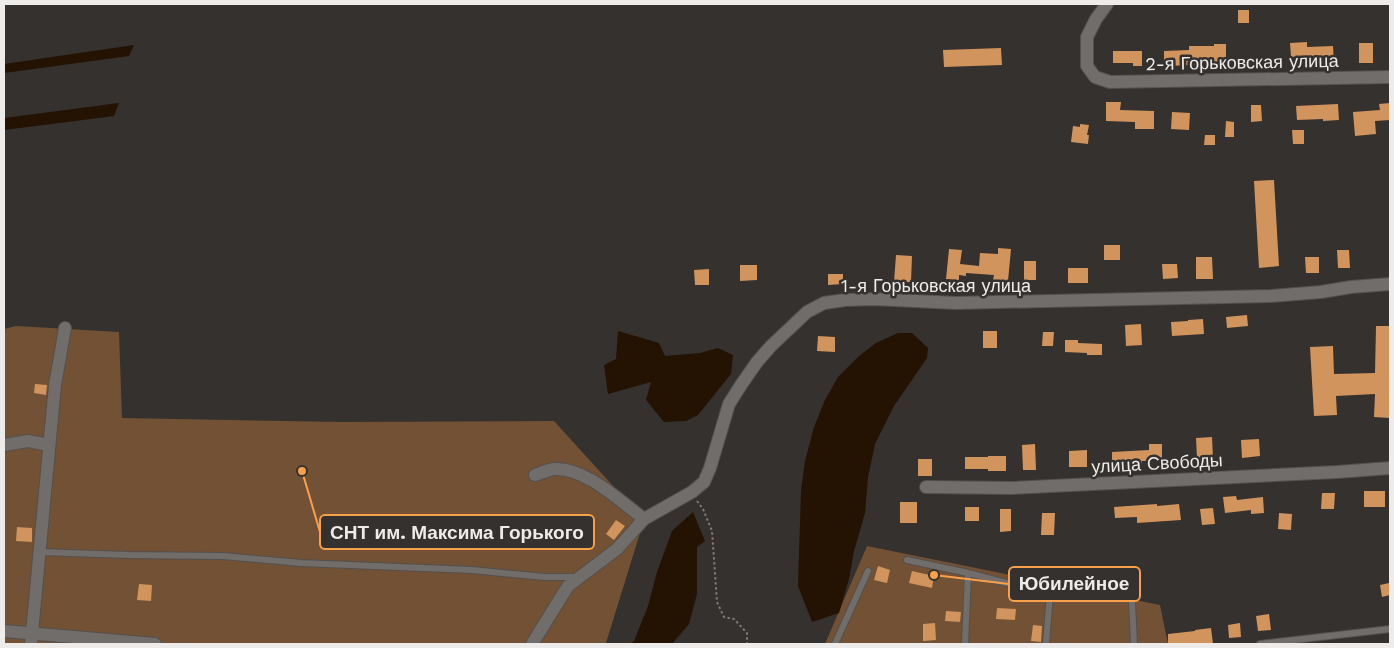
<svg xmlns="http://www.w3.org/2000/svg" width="1394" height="648" viewBox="0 0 1394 648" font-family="'Work Sans',sans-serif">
	<rect width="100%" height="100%" fill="#34312e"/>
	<path fill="#735134" d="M16,326L119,332L122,418L342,422L554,421L644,520L606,643L4,644V329Z
		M867,546L1160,605L1168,644H825Z"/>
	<path fill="#241203" d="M134,45L129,56L4,73V64Z
		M119,103L114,116L4,130V118Z
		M618,331L659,343L665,356L700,353L718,348L733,355L731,374L698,415L686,421L664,422L646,400L651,382L608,394L604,365L616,359Z
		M898,333H912L928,348L927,358L894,406L875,444L868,477L865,513L854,551L849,579L839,613L812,622L798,586L801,491L805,461L814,427L825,400L838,377L859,356L876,343Z
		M693,512L705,541L697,547V594L689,624L672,644H630L634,641L648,606L657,572L672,531Z"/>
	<path fill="#d1945d" d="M1238,10H1249V23H1238Z
		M1307,42V47L1333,46L1334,62L1313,63V56L1291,57L1290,43Z
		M1359,43H1373V63H1359Z
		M1214,44H1226V64H1207V69H1196V65L1164,66V51L1189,50V46H1214Z
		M1001,48L1002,65L944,67L943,50Z
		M1113,51H1142V66H1133V63H1113Z
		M1106,102H1121L1120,110L1154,111V129H1135V122L1106,121Z
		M1390,103V120L1375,121L1376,134L1355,136L1353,112L1380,110L1379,104Z
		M1338,104L1339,120L1323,121V119L1297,120L1296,106Z
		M1251,105H1261L1262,121L1251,122Z
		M1172,112L1190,113L1189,130L1171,129Z
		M1226,121L1234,122V137H1225Z
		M1080,124L1089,125L1087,135H1089L1088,144L1071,142L1073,126L1080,127Z
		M1292,130H1304V144H1293Z
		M1205,135H1215V145H1204Z
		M1274,180L1279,266L1259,268L1254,181Z
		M1104,245H1120V260H1104Z
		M998,248L1011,249L1008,281L993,280L994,275L966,273V276L959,275V280L946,279L949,249L962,250L960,264L979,266L980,253L998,254Z
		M1337,250H1349L1350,268H1338Z
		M896,255L912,256L911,282H894Z
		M1196,257H1212L1213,279H1196Z
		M1305,257H1319V273H1306Z
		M1024,261H1036V280H1024Z
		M1162,264H1177L1178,278L1163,279Z
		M740,265H757V280L740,281Z
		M1068,268H1088V283H1068Z
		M709,269V285H695L694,270Z
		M828,274H843V284L828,285Z
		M1247,315L1248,326L1227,328L1226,317Z
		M1203,319L1204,334L1172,336L1171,322L1188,321V320Z
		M1141,324L1142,345L1126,346L1125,325Z
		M1376,326H1390V418L1374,417L1375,394L1336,396L1337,415L1314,416L1310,347L1333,346L1334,374L1375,373Z
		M983,331H997V348H983Z
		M1043,332H1054L1053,346H1042Z
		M818,336L835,337V352L817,351Z
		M1065,340H1078V343L1102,344V355H1087V353L1065,352Z
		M35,384L47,385L46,395L34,393Z
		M1212,437L1213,458L1197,459L1196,438Z
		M1259,439L1260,456L1242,458L1241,440Z
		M1035,444L1036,470H1023L1022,445Z
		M1149,444H1162V461H1142V464L1112,465V452L1149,450Z
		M1087,450V467H1069V451Z
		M988,456H1006V471H988V469H965V457H988Z
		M918,459H932V476H918Z
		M1364,491H1385V507H1364Z
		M1322,493H1335L1334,509H1321Z
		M1236,496L1237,500L1263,497L1264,513L1251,514V510L1225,513L1223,497Z
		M900,502H917V523H900Z
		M1157,504V506L1179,504L1181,520L1137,523V517L1115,518L1114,507Z
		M965,507H979V521H965Z
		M1213,508L1215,524L1202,525L1200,509Z
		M1000,509H1011V531L1000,532Z
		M1042,513H1055L1054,535H1041Z
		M1279,513L1292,514L1291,530L1278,529Z
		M616,520L625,526L614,540L606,534Z
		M17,527L32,528V542L16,541Z
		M878,566L890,570L887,583L874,580Z
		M912,571L934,576L932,588L909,583Z
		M1389,583L1390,595L1382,597L1380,585Z
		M139,584L152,585L151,601L137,600Z
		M997,608L1016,609L1015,620L996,619Z
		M946,611L961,612L960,622L945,621Z
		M1269,614L1271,630L1258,631L1256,616Z
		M935,623L936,640L923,641V624Z
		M1240,623L1241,637L1229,638L1228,625Z
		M1033,625L1042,626L1041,642L1031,641Z
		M1211,628L1213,644H1168V634L1195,631V630Z"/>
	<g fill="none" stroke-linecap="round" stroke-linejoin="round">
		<defs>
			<path id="lane" d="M39,552L129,555L223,556L301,563L472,570L545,577H577
				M907,560L968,573L1050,594L1046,644
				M1132,602L1134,644
				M835,644L868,571
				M965,644L968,573
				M1260,644L1390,629"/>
			<path id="street" d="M1107,4L1096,19L1087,37V66L1095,77L1110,82L1390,77
				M4,445L28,441L49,445
				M535,475C541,473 548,470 554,469C585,467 620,501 644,519
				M926,487L1012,488L1337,472L1390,468
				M4,631L155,644
				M31,644L55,385L65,328
				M532,644L568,586L617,549L644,519L692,492L704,482L710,468L729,404L741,385L757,362L771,346L807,312L824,303L845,300L874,299L956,303L1271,296L1321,292L1351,287L1390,284"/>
		</defs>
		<use href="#lane" stroke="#53504e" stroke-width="8"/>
		<use href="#street" stroke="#53504e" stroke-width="14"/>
		<path stroke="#7d7a77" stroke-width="2" stroke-dasharray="2.5 2.5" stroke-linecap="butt" d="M697,501L703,509L712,531L717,602L724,617L734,619L747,633V644"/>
		<use href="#lane" stroke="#716d6a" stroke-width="6"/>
		<use href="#street" stroke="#716d6a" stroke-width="12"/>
	</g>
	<g text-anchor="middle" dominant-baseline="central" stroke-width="5" stroke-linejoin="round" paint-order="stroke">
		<g font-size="18" fill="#eeecea" stroke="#34312e">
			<text transform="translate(1242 62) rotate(-1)">2-я Горьковская улица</text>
			<text x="936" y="285">1-я Горьковская улица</text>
			<text transform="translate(1157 463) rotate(-3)">улица Свободы</text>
		</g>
	</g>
	<path fill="none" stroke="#f9a04c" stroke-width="2" d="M302 471L320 532M934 575L1009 584"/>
	<g fill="#f9a04c" stroke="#34312e" stroke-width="2">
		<circle cx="302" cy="471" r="5"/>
		<circle cx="934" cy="575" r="5"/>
	</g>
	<g fill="#34312e" stroke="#f9a04c" stroke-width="2">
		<rect x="320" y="515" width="274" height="34" rx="5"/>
		<rect x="1009" y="567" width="131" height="34" rx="5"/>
	</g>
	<g font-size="19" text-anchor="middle" font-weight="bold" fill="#eeecea">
		<text x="457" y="539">СНТ им. Максима Горького</text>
		<text x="1074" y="590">Юбилейное</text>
	</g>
	<rect width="1394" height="648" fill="none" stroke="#eeecea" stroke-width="10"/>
</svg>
